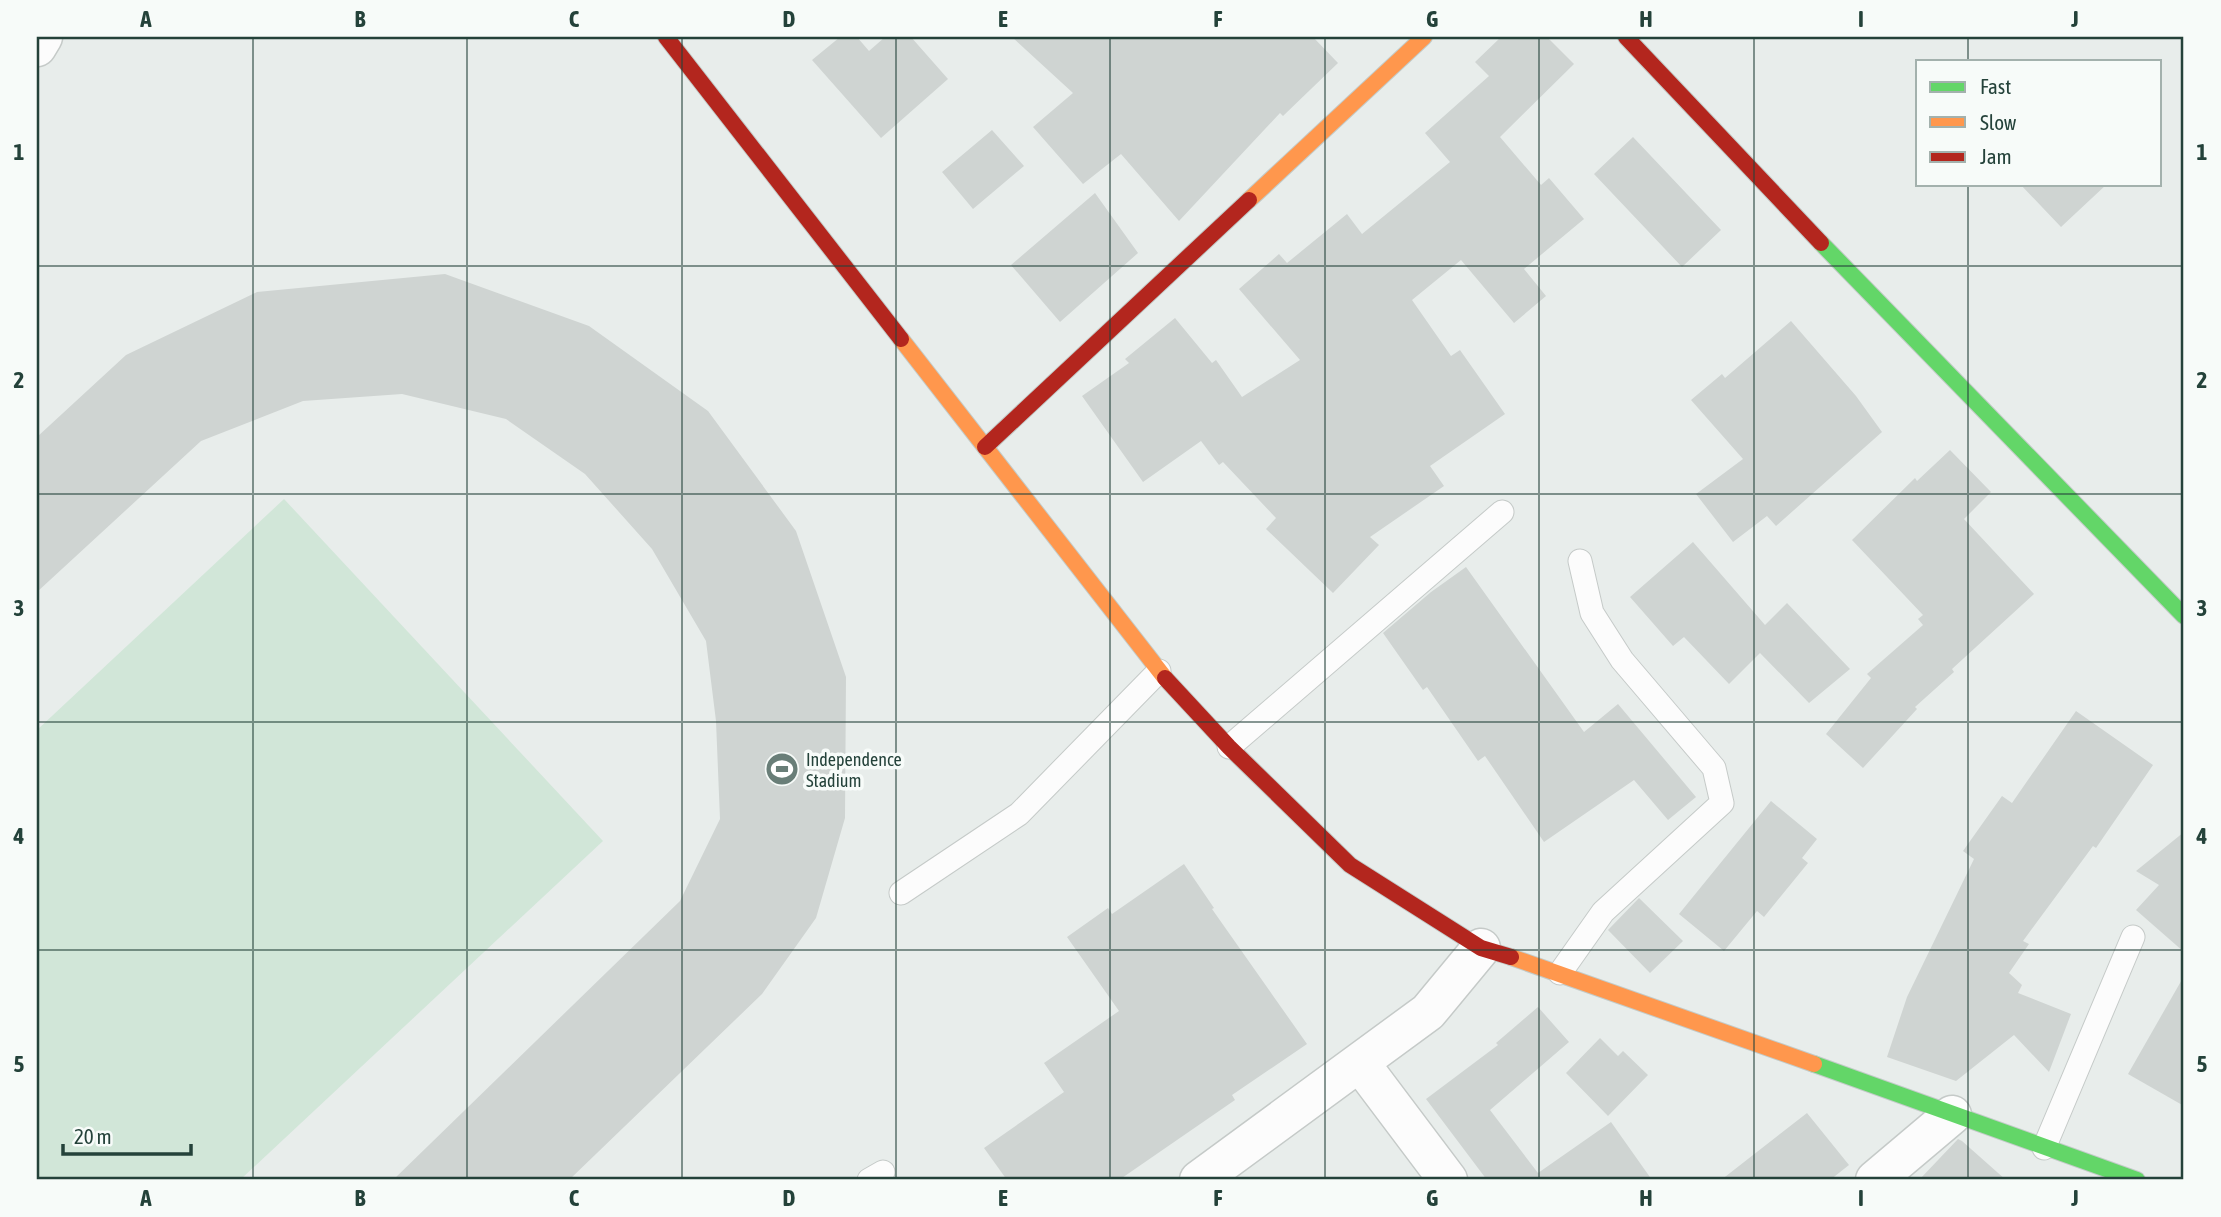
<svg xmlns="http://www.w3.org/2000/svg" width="2221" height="1217" viewBox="0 0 2221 1217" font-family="'Asap Condensed',sans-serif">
	<rect width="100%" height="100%" fill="#e8edeb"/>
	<path fill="#d1e6d8" d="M284,499L603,841L240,1180H37V730Z"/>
	<path fill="#cfd4d2" d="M840,37H857L869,51L885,37H911L948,79L881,138L812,60Z
		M1012,37H1313L1338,63L1283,116L1280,113L1179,221L1121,154L1083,184L1033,127L1073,93Z
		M1501,37H1547L1574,64L1500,137L1541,185L1549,178L1584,219L1524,269L1546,296L1514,323L1461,260L1412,300L1451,356L1460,350L1505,414L1430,466L1444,486L1370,537L1379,545L1333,593L1266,529L1276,518L1223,462L1219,465L1201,441L1143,482L1082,396L1129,363L1125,359L1175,318L1212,363L1216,360L1242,397L1300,360L1239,289L1279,254L1287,263L1347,214L1362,234L1450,162L1425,133L1489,76L1475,62Z
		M992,130L1024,166L973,209L942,172Z
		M1633,137L1721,230L1682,267L1594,174Z
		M2020,184H2107L2061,227Z
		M1095,193L1138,253L1060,322L1011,265Z
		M445,274L589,326L708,411L796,531L846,677L845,818L816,918L762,994L569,1180H393L680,901L720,819L716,721L706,641L652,549L585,474L506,419L402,394L303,401L201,441L37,592V437L126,355L257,292Z
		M1791,321L1856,396L1882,432L1776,526L1767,516L1733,542L1696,494L1743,459L1691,400L1722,374L1725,378Z
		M1950,450L1991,492L1964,519L2034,594L1952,669L1954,672L1915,707L1917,709L1863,768L1826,734L1871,678L1867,674L1923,625L1918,619L1923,615L1852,540L1915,478L1917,481Z
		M1693,542L1765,625L1787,603L1850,669L1809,703L1760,653L1729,684L1684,637L1673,646L1630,597Z
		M1466,567L1584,732L1618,704L1696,797L1668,820L1634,780L1544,842L1485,756L1478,761L1427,687L1423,690L1383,633L1431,592Z
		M2076,711L2153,765L2096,848L2093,846L2023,941L2029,944L2009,973L2022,985L2018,993L2071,1014L2049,1072L2014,1035L1956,1081L1887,1057L1907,997L1974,859L1963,851L2002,796L2012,803Z
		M1771,801L1817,839L1802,858L1808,863L1764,917L1757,911L1724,951L1679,914Z
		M2184,832V952L2136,910L2159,885L2136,871Z
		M1184,864L1214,908L1212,909L1307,1044L1232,1095L1235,1100L1119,1180H1007L984,1148L1064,1092L1044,1063L1119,1011L1067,937L1108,908L1112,914Z
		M1639,898L1683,941L1650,973L1608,930Z
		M2184,976V1106L2128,1074Z
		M1538,1007L1569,1042L1490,1110L1538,1173L1611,1122L1652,1180H1487L1426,1099L1498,1045L1496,1043Z
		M1600,1038L1618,1056L1623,1051L1648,1075L1608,1116L1566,1073Z
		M1807,1113L1849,1165L1830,1180H1721Z
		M1958,1139L1962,1141L2006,1180H1919Z"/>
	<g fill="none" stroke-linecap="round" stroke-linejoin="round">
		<defs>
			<path id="lane" d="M1229,747L1502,512
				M901,893L1019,814L1159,671
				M1560,973L1603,912L1722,803L1714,768L1622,660L1592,613L1580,561
				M2044,1148L2133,937
				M869,1180L883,1172"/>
			<path id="street" d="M37,47L43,37
				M1360,1063L1448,1180
				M1199,1180L1428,1012L1481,948
				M1875,1180L1952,1115"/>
			<path id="fast" d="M1821,243L2184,616
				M1814,1064L2137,1180"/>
			<path id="slow" d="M1249,200L1424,37
				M901,339L1165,678
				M1511,957L1814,1064"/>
			<path id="jam" d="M666,37L901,339
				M1626,37L1821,243
				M985,447L1249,200
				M1165,678L1229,747L1350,865L1481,948L1511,957"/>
		</defs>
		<use href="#lane" stroke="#c5cac8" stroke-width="25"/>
		<use href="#street" stroke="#c5cac8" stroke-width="41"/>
		<use href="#fast" stroke="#c3cbc8" stroke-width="18"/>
		<use href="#slow" stroke="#c3cbc8" stroke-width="18"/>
		<use href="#jam" stroke="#c3cbc8" stroke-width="18"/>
		<use href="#lane" stroke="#fcfcfc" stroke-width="23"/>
		<use href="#street" stroke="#fcfcfc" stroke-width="38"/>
		<use href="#fast" stroke="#63d668" stroke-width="16"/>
		<use href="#slow" stroke="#ff974d" stroke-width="16"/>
		<use href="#jam" stroke="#b3261e" stroke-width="16"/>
	</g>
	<path fill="none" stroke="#24423a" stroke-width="2" stroke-opacity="0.55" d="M253,37V1180M467,37V1180M682,37V1180M896,37V1180M1110,37V1180M1325,37V1180M1539,37V1180M1754,37V1180M1968,37V61M1968,184V1180M37,266H2184M37,494H2184M37,722H2184M37,950H2184"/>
	<defs>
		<symbol id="stadium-disc" viewBox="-11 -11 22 22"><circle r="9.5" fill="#697e78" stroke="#f7fbf9"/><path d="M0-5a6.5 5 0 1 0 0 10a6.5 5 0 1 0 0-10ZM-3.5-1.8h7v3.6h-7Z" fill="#fff"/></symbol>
	</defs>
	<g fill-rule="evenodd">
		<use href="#stadium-disc" x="763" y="750" width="38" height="38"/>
	</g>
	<g text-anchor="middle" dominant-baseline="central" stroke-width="7" stroke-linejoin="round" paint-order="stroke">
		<g font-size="18" fill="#24423a" stroke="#f7fbf9" text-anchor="start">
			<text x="806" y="759">Independence<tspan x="806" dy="21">Stadium</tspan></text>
		</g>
	</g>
	<rect width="2221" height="1217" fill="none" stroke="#f7fbf9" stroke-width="77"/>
	<rect x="1916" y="60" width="245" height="126" fill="#f7fbf9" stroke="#a3b1ad" stroke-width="2"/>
	<rect x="1930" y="82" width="35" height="10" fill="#63d668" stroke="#a3b1ad" stroke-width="2"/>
	<text x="1980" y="94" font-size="21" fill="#24423a">Fast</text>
	<rect x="1930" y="117" width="35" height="10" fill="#ff974d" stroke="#a3b1ad" stroke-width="2"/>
	<text x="1980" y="130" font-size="21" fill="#24423a">Slow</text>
	<rect x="1930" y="152" width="35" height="10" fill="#b3261e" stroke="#a3b1ad" stroke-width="2"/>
	<text x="1980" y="164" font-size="21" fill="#24423a">Jam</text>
	<path d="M63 1144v10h128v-10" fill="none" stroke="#24423a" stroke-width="3.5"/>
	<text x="74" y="1144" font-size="21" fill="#24423a" stroke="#f7fbf9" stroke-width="5" paint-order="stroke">20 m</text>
	<rect x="38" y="38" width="2144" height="1140" fill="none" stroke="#24423a" stroke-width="2.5"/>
	<g font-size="23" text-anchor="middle" font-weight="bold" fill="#24423a">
		<text x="146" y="27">A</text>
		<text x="360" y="27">B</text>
		<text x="574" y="27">C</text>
		<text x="789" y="27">D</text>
		<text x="1003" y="27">E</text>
		<text x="1218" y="27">F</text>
		<text x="1432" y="27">G</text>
		<text x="1646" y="27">H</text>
		<text x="1861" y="27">I</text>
		<text x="2075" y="27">J</text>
		<text x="19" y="160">1</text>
		<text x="2202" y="160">1</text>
		<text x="19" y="388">2</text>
		<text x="2202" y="388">2</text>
		<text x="19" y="616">3</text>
		<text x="2202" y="616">3</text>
		<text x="19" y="844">4</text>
		<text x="2202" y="844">4</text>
		<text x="19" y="1072">5</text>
		<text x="2202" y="1072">5</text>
		<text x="146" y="1206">A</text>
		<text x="360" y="1206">B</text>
		<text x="574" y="1206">C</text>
		<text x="789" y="1206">D</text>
		<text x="1003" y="1206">E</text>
		<text x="1218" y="1206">F</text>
		<text x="1432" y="1206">G</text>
		<text x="1646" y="1206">H</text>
		<text x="1861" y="1206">I</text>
		<text x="2075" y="1206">J</text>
	</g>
</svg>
